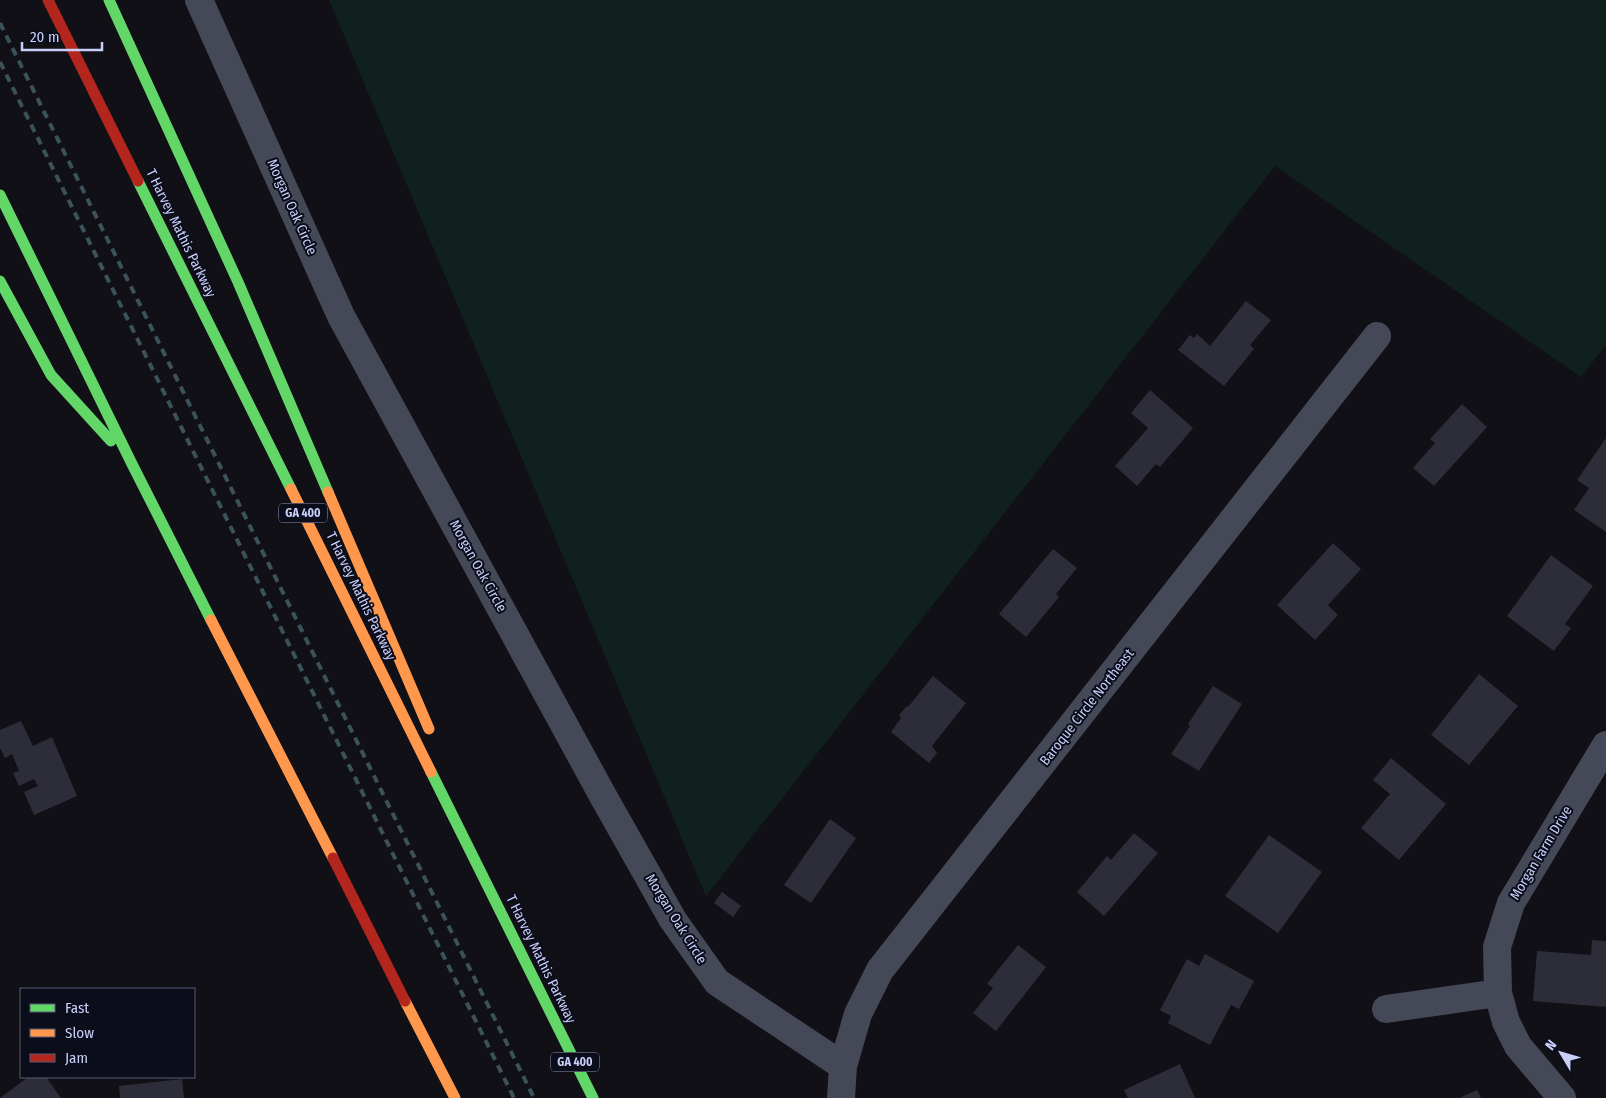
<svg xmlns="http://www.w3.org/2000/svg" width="1606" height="1098" viewBox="0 0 1606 1098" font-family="'Fira Sans Condensed',sans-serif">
	<rect width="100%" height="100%" fill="#101016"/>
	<path fill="#10201d" d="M329,0H1606V345L1581,377L1275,166L706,896Z"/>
	<path fill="#2c2d39" d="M1246,301L1271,320L1250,345L1254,349L1224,386L1178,350L1190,335L1194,338L1197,334L1210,346Z
		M1150,390L1193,428L1160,467L1156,464L1137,486L1115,466L1148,428L1131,413Z
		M1462,404L1487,427L1434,486L1413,468L1435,443L1430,439Z
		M1606,438V532L1574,510L1589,488L1577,480Z
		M1333,543L1361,569L1328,605L1338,615L1315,640L1277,605Z
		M1053,549L1077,568L1056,594L1059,597L1026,637L999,614Z
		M1551,555L1593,586L1565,624L1571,628L1554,651L1507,616Z
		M1479,674L1518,706L1469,765L1431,735Z
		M933,676L966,703L932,746L937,753L929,763L891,732L901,718L899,715L907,706L908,707Z
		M1213,686L1242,704L1199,771L1171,754L1190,726L1188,724Z
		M21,721L33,746L52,737L77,796L34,815L24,792L38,786L34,779L19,786L13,773L19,771L12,754L5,758L0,748V730Z
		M1391,758L1446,804L1399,860L1361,828L1390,794L1373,780Z
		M830,819L856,838L811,903L784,885Z
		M1134,833L1158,853L1104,916L1077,892L1107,856L1111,860Z
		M1269,835L1322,872L1278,933L1225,896Z
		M722,892L741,906L733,917L714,903Z
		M1592,940L1606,941V1007L1533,1001L1537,951L1591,955Z
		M1018,945L1046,967L996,1031L973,1013L993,988L987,984Z
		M1205,954L1254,981L1239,1009L1231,1005L1210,1045L1168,1023L1171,1016L1160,1010L1187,959L1199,966Z
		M1180,1064L1195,1098H1128L1124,1090Z
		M28,1077H46L61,1098H0Z
		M182,1079L184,1098H120L119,1086Z
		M1477,1090L1481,1098H1459Z"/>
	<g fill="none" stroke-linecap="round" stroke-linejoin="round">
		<path stroke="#454857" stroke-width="28" d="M199,0L341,316L603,796L673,920L717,982L843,1066
			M1386,1009L1498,993
			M841,1098L843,1066L858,1014L880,970L1377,336
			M1562,1098L1518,1046L1506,1022L1498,993L1497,947L1511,903L1606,745"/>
		<path stroke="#63d668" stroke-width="11" d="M109,0L238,282L328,492
			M138,181L291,489
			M0,195L132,464L211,620
			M0,281L51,375L111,441
			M431,772L593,1098"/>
		<path stroke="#ff974d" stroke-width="11" d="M291,489L431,772
			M328,492L429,729
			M211,620L333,858
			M405,1001L455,1098"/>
		<path stroke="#b3261e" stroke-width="11" d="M48,0L138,181
			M333,858L405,1001"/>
		<path stroke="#3c5259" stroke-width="4" stroke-dasharray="8 6" stroke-linecap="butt" d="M0,23L534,1098
			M0,62L514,1098"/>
	</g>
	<g text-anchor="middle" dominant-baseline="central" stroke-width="4" stroke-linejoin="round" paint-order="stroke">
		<g fill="#0c0d1a" stroke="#9195b7" stroke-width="1">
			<rect x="279" y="503.5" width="48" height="19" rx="4"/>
			<rect x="551" y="1052.5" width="48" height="19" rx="4"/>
		</g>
		<g font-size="12" font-weight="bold" fill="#cacffa">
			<text x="303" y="513">GA 400</text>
			<text x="575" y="1062">GA 400</text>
		</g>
		<g font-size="14" fill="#cacffa" stroke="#0c0d1a">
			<text transform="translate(292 207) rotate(66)">Morgan Oak Circle</text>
			<text transform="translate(181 233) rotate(64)">T Harvey Mathis Parkway</text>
			<text transform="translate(478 566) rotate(61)">Morgan Oak Circle</text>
			<text transform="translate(361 596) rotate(64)">T Harvey Mathis Parkway</text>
			<text transform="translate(1087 707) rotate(-52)">Baroque Circle Northeast</text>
			<text transform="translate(1541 853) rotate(-59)">Morgan Farm Drive</text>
			<text transform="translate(676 919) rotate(58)">Morgan Oak Circle</text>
			<text transform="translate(541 959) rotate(64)">T Harvey Mathis Parkway</text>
		</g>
	</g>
	<rect x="20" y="988" width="175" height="90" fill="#0c0d1a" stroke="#585b74"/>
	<rect x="30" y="1004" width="25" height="8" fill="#63d668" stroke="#585b74"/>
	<text x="65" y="1013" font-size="15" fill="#cacffa">Fast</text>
	<rect x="30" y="1029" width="25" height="8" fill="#ff974d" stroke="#585b74"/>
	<text x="65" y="1038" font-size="15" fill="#cacffa">Slow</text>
	<rect x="30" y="1054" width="25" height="8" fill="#b3261e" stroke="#585b74"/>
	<text x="65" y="1063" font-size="15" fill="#cacffa">Jam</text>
	<g transform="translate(1561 1053) rotate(308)" stroke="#0c0d1a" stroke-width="4" paint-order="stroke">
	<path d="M0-4L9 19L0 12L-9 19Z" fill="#cacffa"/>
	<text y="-8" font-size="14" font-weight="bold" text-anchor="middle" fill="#cacffa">N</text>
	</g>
	<path d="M22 42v8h80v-8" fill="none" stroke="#cacffa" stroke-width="2.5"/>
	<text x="30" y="42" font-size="15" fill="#cacffa" stroke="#0c0d1a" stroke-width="4" paint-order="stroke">20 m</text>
</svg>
